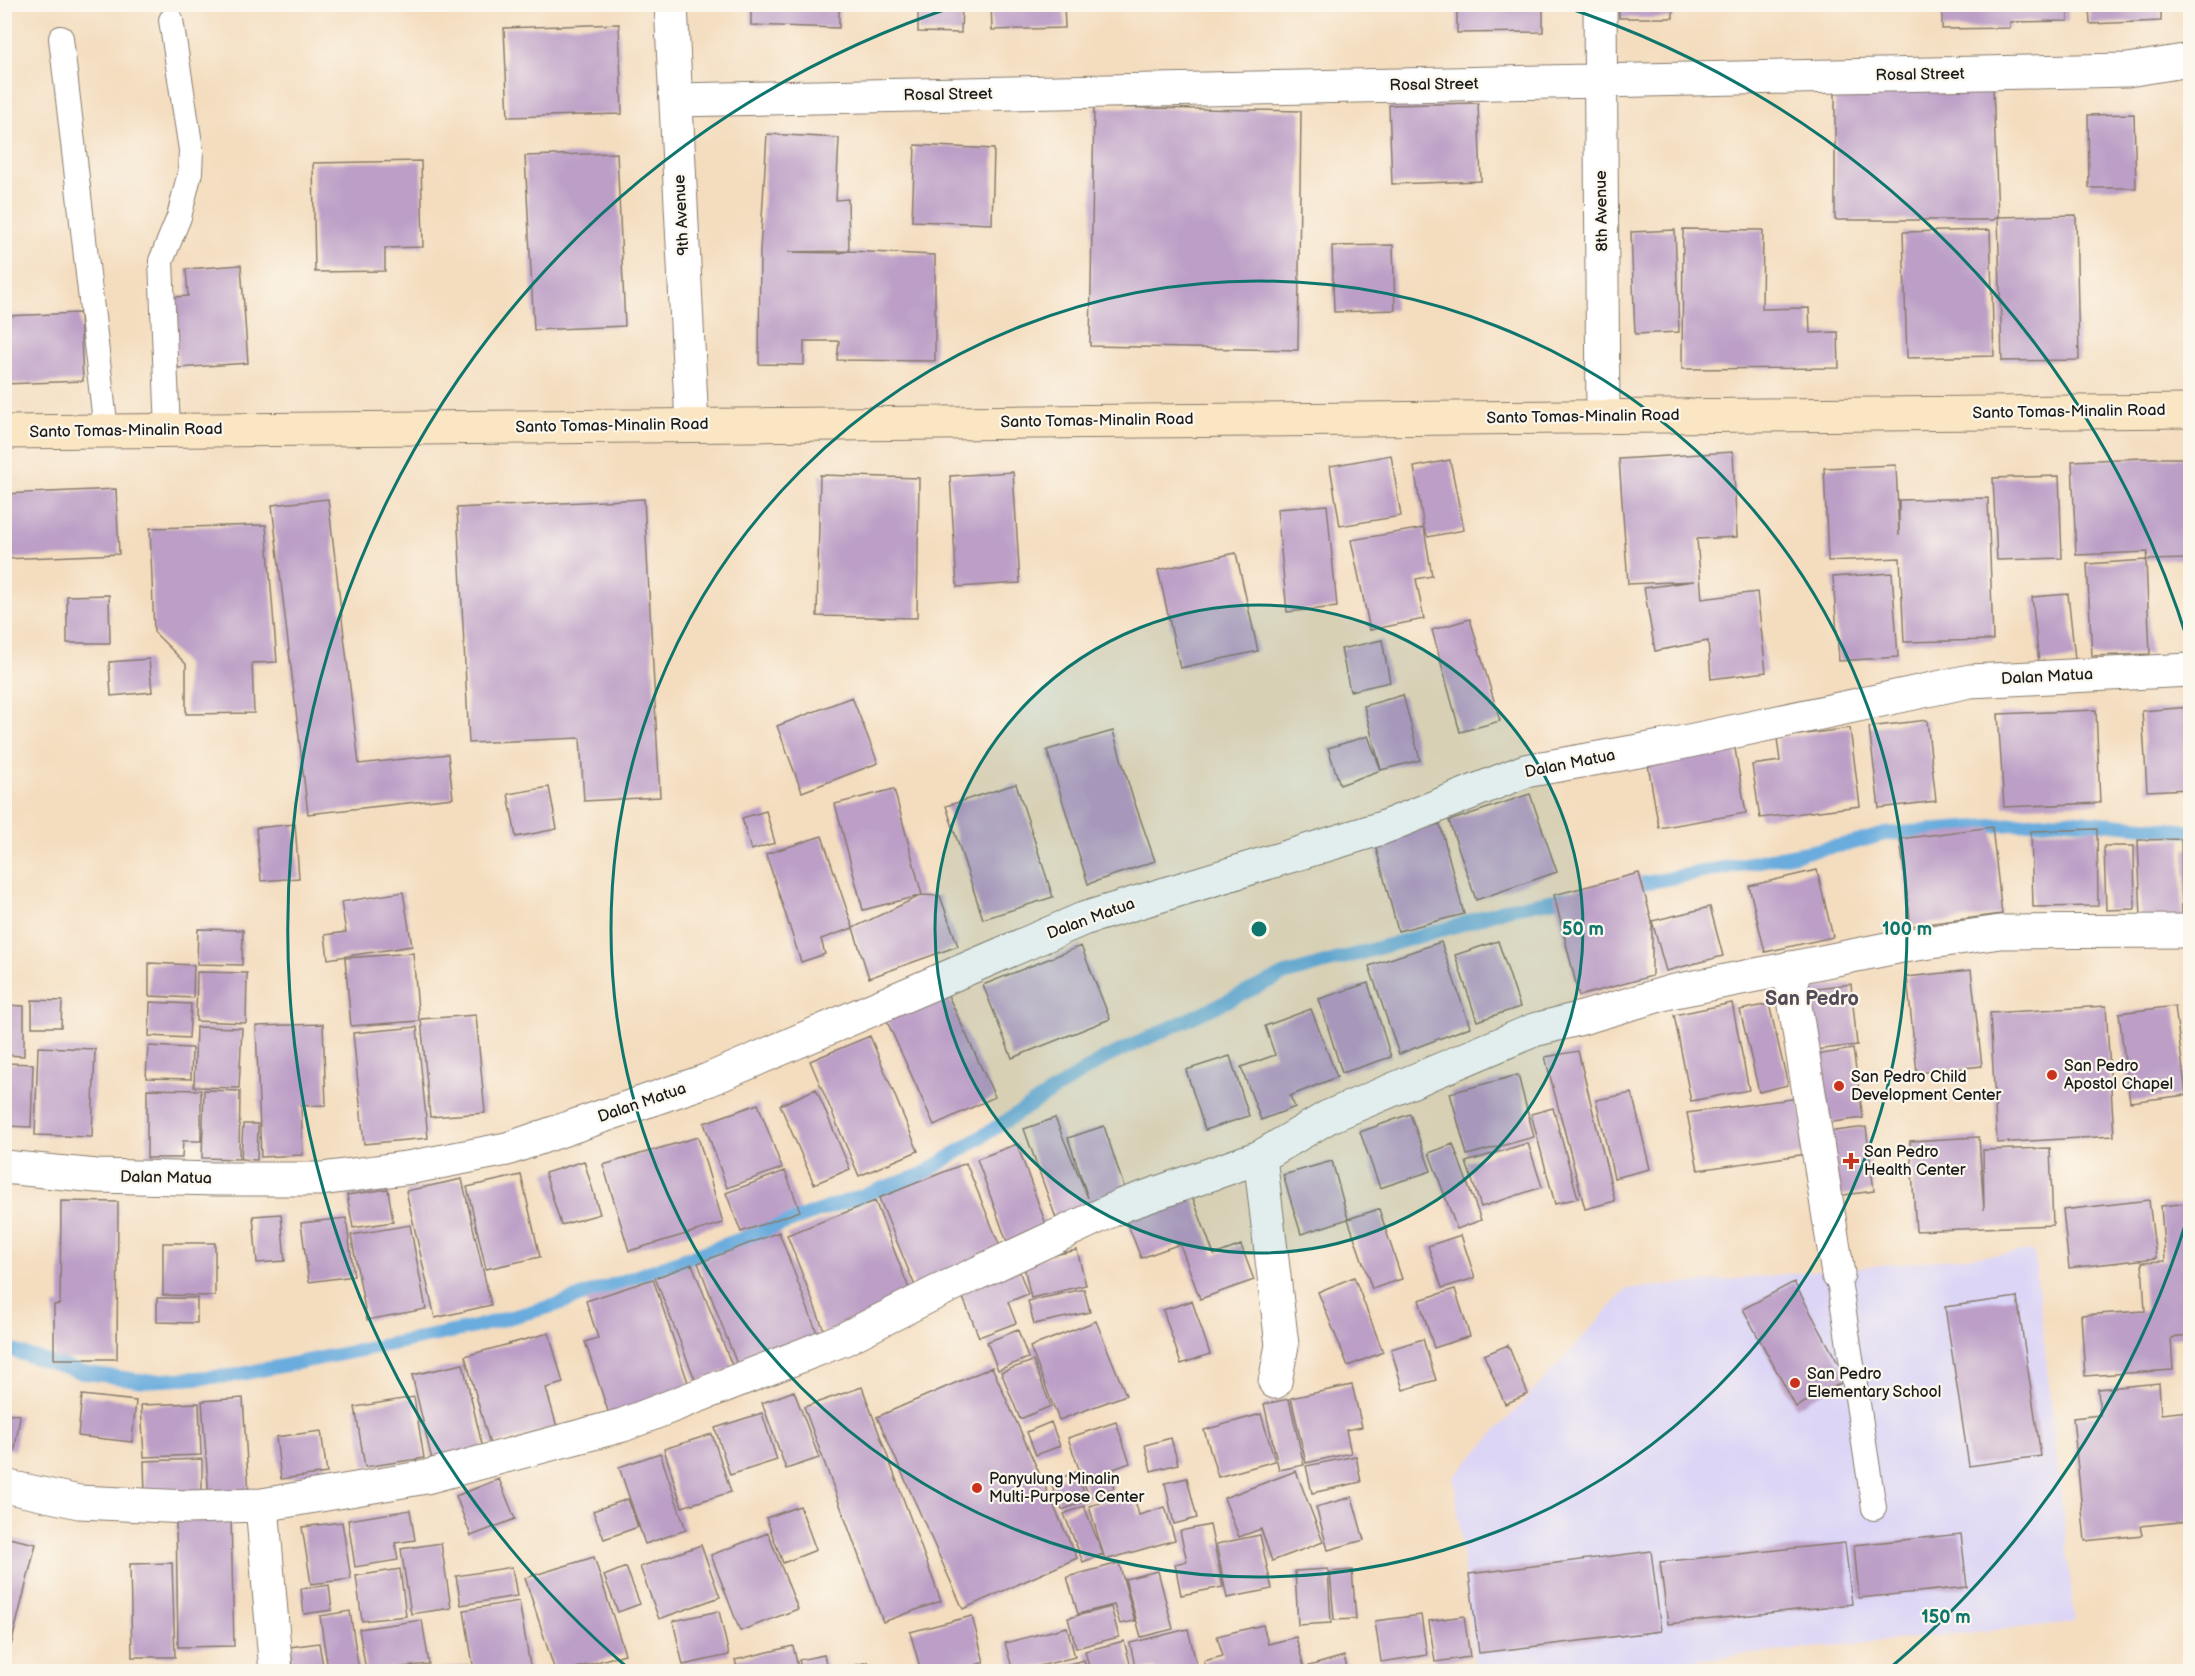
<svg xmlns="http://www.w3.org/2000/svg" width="2195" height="1676" viewBox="0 0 2195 1676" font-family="'Balsamiq Sans',sans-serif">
	<rect width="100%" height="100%" fill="#fbf7ec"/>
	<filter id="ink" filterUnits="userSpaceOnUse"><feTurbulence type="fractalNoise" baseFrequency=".0167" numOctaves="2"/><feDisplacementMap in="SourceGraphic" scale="12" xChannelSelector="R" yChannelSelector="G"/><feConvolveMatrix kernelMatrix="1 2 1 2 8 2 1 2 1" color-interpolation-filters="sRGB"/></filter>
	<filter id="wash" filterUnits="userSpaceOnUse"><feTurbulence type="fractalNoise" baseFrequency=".008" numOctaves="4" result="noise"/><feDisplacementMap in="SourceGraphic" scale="24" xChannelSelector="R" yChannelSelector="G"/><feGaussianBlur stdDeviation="1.35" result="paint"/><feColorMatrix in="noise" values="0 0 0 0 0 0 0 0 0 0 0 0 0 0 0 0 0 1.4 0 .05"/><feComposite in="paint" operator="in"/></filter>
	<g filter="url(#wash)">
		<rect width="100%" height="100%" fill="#f4ddbf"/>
		<path fill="#dcd5f6" d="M2034,1251L2075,1622L1584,1671H1475L1454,1477L1627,1289Z"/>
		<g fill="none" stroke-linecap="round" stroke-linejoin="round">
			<path stroke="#69acdd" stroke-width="14" d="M1624,887L1853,843L1885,834L2067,820L2190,831
				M4,1348L81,1372L144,1381L231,1376L471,1328L556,1305L923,1174L1103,1059L1283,975L1459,925L1506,909L1572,897"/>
		</g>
		<g id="blocks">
			<path fill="#bc9ec6" d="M751,4H839V28L751,25Z
				M918,4H962L961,33L918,32Z
				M991,4H1064L1065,28L992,30Z
				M1457,4H1543V32L1457,33Z
				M1619,4H1673V18H1619Z
				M1942,4H2068V21L2010,22V28L1942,29Z
				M2089,4H2161V21L2090,24Z
				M619,24L622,114L508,117L504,28Z
				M1993,88L1998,217L1993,220H1835V89Z
				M1478,103L1481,181L1392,184L1389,105Z
				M1094,107L1301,111L1298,350L1090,346Z
				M2134,114L2136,188H2089L2088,115Z
				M767,134L839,138L836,200L848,199L849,251L788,252L839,253L849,251L935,255V361L837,360L839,341H804V365L759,364L760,251Z
				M915,145L994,149L992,224L912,221Z
				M617,153L625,326L534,330L525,156Z
				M421,161L423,247L385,248V271L315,272L313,163Z
				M2076,215L2079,360L2002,361L1998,217Z
				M1683,229L1763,230L1762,309L1809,308L1810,333L1838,332L1839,368L1682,369Z
				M1675,230L1679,332L1635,334L1631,232Z
				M1990,230L1994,356L1907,358L1903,232Z
				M1393,245L1395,310L1334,312L1332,246Z
				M241,265L248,363L178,368L172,297L188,296L186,269Z
				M80,313L83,381L4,384V316Z
				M1733,452L1737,537L1697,539L1702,599L1757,592L1766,672L1711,679L1708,641L1655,651L1644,588L1694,581L1628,584L1619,459Z
				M1391,455L1401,516L1340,526L1330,466Z
				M2144,458H2190V559L2146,560L2148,552L2076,555L2072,461Z
				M1450,460L1464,530L1428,537L1424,528L1432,576L1416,579L1424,619L1370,630L1351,540L1424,528L1414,467Z
				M1896,465L1899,536V500L1988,498L1993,640L1904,642L1900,558L1828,561L1824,468Z
				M1013,472L1020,583L957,587L950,476Z
				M820,475L919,478L917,618L817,616Z
				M2059,476L2062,558L1997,560L1993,478Z
				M116,489L119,554L4,559V494Z
				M328,499L359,764L448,754L453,798L308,814L272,505Z
				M644,499L660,797L584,801L580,738L469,743L457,508Z
				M1327,505L1337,607L1287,612L1277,509Z
				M266,525L277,662L252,663L254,713L186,714V664L154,632L150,528Z
				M1236,553L1258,651L1180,668L1158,570Z
				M2146,560L2150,654L2092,656L2087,564Z
				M1892,573L1898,657L1839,661L1833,577Z
				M2068,594L2075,659L2039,663L2032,597Z
				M109,595L110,643H67V596Z
				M1470,619L1500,721L1460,732L1432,630Z
				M1382,640L1390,682L1350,691L1341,649Z
				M149,659L152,692L111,696L109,662Z
				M1403,695L1420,760L1381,770L1340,785L1328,748L1368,736L1381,770L1364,706Z
				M852,697L878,763L802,792L777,726Z
				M2190,707V789L2147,791L2142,711Z
				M2096,710L2100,803L2004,807L1998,714Z
				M1927,720L1936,801L1879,808L1869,727Z
				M1850,728L1860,806L1760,818L1752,765L1780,761L1777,738Z
				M1113,731L1131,792L1155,861L1088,884L1047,750Z
				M1734,743L1746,813L1659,828L1647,759Z
				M1016,784L1053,897L983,919L946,806Z
				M549,787L557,829L516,837L508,794Z
				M894,789L922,895L863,910L835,804Z
				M1530,794L1557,872L1476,900L1449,821Z
				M766,811L775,843L751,850L742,818Z
				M295,824L299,878L261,881L256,828Z
				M1440,824L1464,914L1398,931L1374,841Z
				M1992,827L2002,914L1911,926L1900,839Z
				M2097,829L2098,906L2033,907L2031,831Z
				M822,836L853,928L922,895L940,896L958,946L869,978L853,928L821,939L825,954L801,962L766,854Z
				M2181,839L2182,918L2141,919L2138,840Z
				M2104,846H2134L2135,909L2106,910Z
				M2185,849H2190V918H2185Z
				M1817,870L1833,937L1765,952L1749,886Z
				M1639,873L1652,921V976L1579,996L1554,895Z
				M403,892L412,946L328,959L325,935L346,932L341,902Z
				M1710,907L1723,956L1666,971L1652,921Z
				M198,929L243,930L242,965L197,964Z
				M1498,941L1520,1007L1477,1021L1455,955Z
				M1441,942L1470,1027L1399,1054L1369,966Z
				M1081,946L1110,1019L1012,1058L983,985Z
				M413,953L419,1021L351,1026L345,958Z
				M149,963L194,965L193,998L149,996Z
				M1971,970L1982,1066L1917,1073L1907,977Z
				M197,972L247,973L246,1023L196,1021Z
				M1368,983L1391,1057L1342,1073L1319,999Z
				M1851,984L1857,1045L1814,1050L1807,989Z
				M946,991L995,1097L934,1125L885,1017Z
				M32,1000L62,1001L61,1027H32Z
				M150,1002L191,1004L189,1038L149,1036Z
				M1732,1003L1749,1090L1691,1101L1674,1015Z
				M1769,1004L1788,1085L1759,1092L1740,1010Z
				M4,1005L24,1006V1056L4,1055Z
				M2106,1006L2114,1136L1997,1143L1990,1013Z
				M2175,1006L2186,1095L2130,1102L2119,1013Z
				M1311,1009L1337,1077L1290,1096L1295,1107L1261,1120L1241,1067L1275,1055L1265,1026Z
				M476,1015L485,1113L430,1117L421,1019Z
				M323,1024L326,1105L301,1106L303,1155L261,1157L256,1026Z
				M196,1027L242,1028L239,1088L194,1087Z
				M417,1027L428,1138L364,1144L353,1033Z
				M870,1036L918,1151L859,1176L810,1061Z
				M148,1046L192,1048L191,1079L146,1078Z
				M38,1047L95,1049L92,1137L35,1135Z
				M1853,1049L1863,1118L1826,1123L1815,1055Z
				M1578,1051L1615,1201L1585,1209L1545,1057Z
				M1230,1056L1249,1116L1205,1130L1186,1070Z
				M4,1063L33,1064L31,1127L4,1126Z
				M1518,1075L1534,1137L1467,1155L1450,1093Z
				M147,1089L201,1090V1141H183L182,1158H147Z
				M816,1089L850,1169L814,1184L780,1105Z
				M204,1090L240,1091L239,1159L202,1158Z
				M1632,1093L1650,1169L1614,1178L1596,1100Z
				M1799,1098L1807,1154L1698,1170L1687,1113Z
				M758,1104L782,1168L727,1188L704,1123Z
				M1553,1108L1578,1198L1555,1204L1531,1114Z
				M1410,1114L1431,1171L1380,1188L1360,1132Z
				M1055,1118L1088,1198L1068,1138L1104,1126L1126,1193L1057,1221L1024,1129Z
				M243,1124H258L257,1160L241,1159Z
				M1866,1127L1874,1191L1836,1196L1827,1132Z
				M698,1137L723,1223L629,1251L603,1165Z
				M1979,1137L1984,1210L1983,1150L2050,1148L2053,1225L1916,1231L1910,1141Z
				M1528,1143L1542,1187L1481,1207L1466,1162Z
				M1017,1144L1048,1230L1008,1245L977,1159Z
				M1453,1144L1481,1220L1457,1229L1429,1153Z
				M584,1161L600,1214L561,1225L545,1173Z
				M1332,1161L1348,1219L1301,1234L1283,1175Z
				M966,1163L1004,1256L917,1291L879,1198Z
				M785,1171L800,1211L741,1232L726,1193Z
				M521,1175L540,1257L486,1269L467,1187Z
				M462,1179L491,1305L435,1318L406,1191Z
				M388,1189L393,1222L353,1228L347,1195Z
				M1191,1193L1214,1255L1241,1245L1254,1280L1200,1299L1180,1244L1141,1258L1125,1217Z
				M2149,1200L2156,1258L2069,1268L2063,1210Z
				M61,1201L118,1202L117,1359H54V1305L60,1304Z
				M875,1201L913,1299L825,1333L787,1235Z
				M2190,1203V1336L2171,1338L2173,1370L2085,1376L2081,1315L2145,1311L2142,1262L2165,1261L2161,1206Z
				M1379,1209L1402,1279L1372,1289L1348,1219Z
				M281,1214L285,1261L257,1263L253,1216Z
				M346,1218L354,1276L309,1282L301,1223Z
				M410,1225L426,1309L367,1320L351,1235Z
				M779,1232L820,1341L740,1372L698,1263Z
				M1461,1235L1475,1278L1442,1288L1428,1246Z
				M163,1243H215V1296L163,1295Z
				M1077,1250L1086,1285L1031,1298L1023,1262Z
				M692,1264L733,1368L696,1382L655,1278Z
				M1017,1265L1028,1294L1008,1302L1016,1323L979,1337L959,1288Z
				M1354,1277L1383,1352L1348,1366L1318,1292Z
				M653,1279L690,1388L609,1414L585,1342L598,1338L586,1301Z
				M1794,1282L1847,1380L1796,1407L1743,1309Z
				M1084,1289L1090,1312L1034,1324L1028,1301Z
				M1455,1289L1470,1336L1434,1348L1419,1300Z
				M2017,1297L2041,1456L1969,1466L1945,1307Z
				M157,1298H197V1323L157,1322Z
				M1192,1301L1210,1354L1181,1364L1163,1310Z
				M1096,1321L1126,1395L1059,1420L1030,1347Z
				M1018,1330L1028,1358L998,1370L987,1342Z
				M549,1333L563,1383L546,1388L557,1427L490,1445L465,1356Z
				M1423,1339L1436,1380L1403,1390L1391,1349Z
				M1508,1345L1528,1394L1505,1404L1484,1355Z
				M1033,1361L1051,1406L1020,1419L1001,1372Z
				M463,1364L483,1449L432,1460L412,1375Z
				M992,1367L1077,1558L963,1609L877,1417Z
				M2159,1383L2161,1414L2189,1411L2190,1521L2140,1526L2142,1535L2085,1541L2073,1418L2100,1415L2098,1389Z
				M1352,1385L1362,1427L1346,1430L1351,1453L1306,1463L1291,1398Z
				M862,1387L941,1601L883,1622L804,1407Z
				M794,1391L819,1458L786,1469L762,1403Z
				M82,1395L136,1401L132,1442L78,1436Z
				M414,1397L424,1458L365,1467L355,1407Z
				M243,1398L249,1494L209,1497L202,1401Z
				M1289,1399L1304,1465L1279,1470L1264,1404Z
				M199,1403L201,1455L144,1457L141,1405Z
				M4,1413L20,1415L15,1450L4,1449Z
				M762,1413L777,1460L730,1475L715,1428Z
				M1261,1414L1275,1461L1218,1477L1204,1430Z
				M1051,1422L1060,1446L1036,1455L1027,1432Z
				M1116,1422L1130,1463L1108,1471L1114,1488L1089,1497L1068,1438Z
				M321,1431L327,1473L281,1479L276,1437Z
				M712,1434L731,1492L682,1507L664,1449Z
				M1171,1438L1178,1464L1151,1471L1145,1445Z
				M660,1453L686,1530L645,1544L619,1467Z
				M1356,1456L1361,1482L1312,1493L1306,1466Z
				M202,1459V1495L145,1496L144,1461Z
				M1296,1471L1323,1542L1272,1561L1261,1529L1239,1537L1224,1498Z
				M1076,1472L1087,1500L1062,1510L1050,1482Z
				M1187,1478L1197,1518L1174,1524L1165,1483Z
				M499,1479L515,1519L471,1536L456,1496Z
				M1133,1493L1139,1515L1165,1507L1175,1540L1105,1560L1089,1506Z
				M1352,1497L1364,1540L1328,1550L1316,1507Z
				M628,1499L638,1527L604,1539L593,1511Z
				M800,1506L816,1550L783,1563L766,1518Z
				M1084,1506L1103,1554L1083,1562L1064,1514Z
				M410,1510L415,1540L395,1543L398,1560L355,1567L348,1520Z
				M231,1518L234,1646L178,1647L176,1520Z
				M342,1522L351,1579L311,1584L302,1527Z
				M1210,1525L1223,1587L1181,1595L1175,1564L1187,1561L1180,1531Z
				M768,1533L798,1609L740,1631L711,1555Z
				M1961,1534L1967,1587L1859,1598L1854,1545Z
				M1260,1535L1272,1589L1227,1598L1216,1544Z
				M4,1537L36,1544L11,1645L4,1643Z
				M441,1543L451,1608L411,1614L401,1549Z
				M1845,1543L1852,1604L1668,1624L1660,1562Z
				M701,1545L720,1597L659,1619L640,1567Z
				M1651,1551L1661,1631L1479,1653L1469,1574Z
				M594,1557L625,1654L566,1671H555L525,1578Z
				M172,1563L175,1657H132L130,1564Z
				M1119,1563L1135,1621L1120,1624L1114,1605L1078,1614L1067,1577Z
				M512,1567L517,1596L461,1605L456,1576Z
				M626,1567L640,1604L618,1612L604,1576Z
				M400,1569L406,1616L362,1621L356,1576Z
				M1328,1569L1331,1623L1298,1625L1295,1571Z
				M1352,1570L1356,1619L1334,1620L1330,1572Z
				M1158,1571L1173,1629L1141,1637L1125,1579Z
				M329,1585L332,1610L304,1614L301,1589Z
				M519,1601L531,1671H474L464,1610Z
				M1111,1607L1119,1637L1076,1648L1068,1618Z
				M350,1611L359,1671H328L320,1616Z
				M719,1611L729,1655L683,1665L673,1621Z
				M1421,1615L1427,1655L1381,1662L1375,1621Z
				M972,1616L984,1662L976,1665L977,1671H921L910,1632Z
				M1464,1616L1470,1657L1435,1662L1429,1621Z
				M422,1620L429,1664L366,1671L359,1629Z
				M1263,1625L1268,1644L1296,1637L1305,1671H1207L1204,1661L1223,1656L1217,1636Z
				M1067,1627L1075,1657L1021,1671H1013L1005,1643Z
				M1188,1629L1198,1671H1156L1155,1668L1136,1671L1130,1643Z
				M1124,1641L1132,1671H1090L1085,1651Z
				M319,1643L324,1671H294L290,1647Z
				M793,1646L799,1671H738L735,1660Z
				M824,1655L828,1671H802L799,1660Z
				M1344,1656L1348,1671H1310L1309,1666Z
				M1084,1660L1087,1671H1045Z
				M868,1662L870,1671H833Z
				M469,1665L470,1671H431V1670Z"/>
		</g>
	</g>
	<g filter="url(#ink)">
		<use href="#blocks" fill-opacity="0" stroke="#887c6e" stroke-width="1.5"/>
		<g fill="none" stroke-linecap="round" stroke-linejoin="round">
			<defs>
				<path id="lane" d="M61,38L106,431
					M168,430L161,261L179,217L190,172L191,150L171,20
					M1838,1274L1874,1508"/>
				<path id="street" d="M671,4L692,425
					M1600,4L1603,417
					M676,100L2128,70L2190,60
					M1789,968L1838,1274
					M1260,1157L1282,1345L1275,1382
					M4,1167L97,1176L216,1179H321L413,1167L507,1149L708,1080L1083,919L1382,828L1525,771L1661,747L1970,681L2190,670
					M4,1486L79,1502L187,1507L262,1505L426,1477L623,1425L844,1339L935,1293L1123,1205L1260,1157L1328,1117L1534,1030L1582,1018L1670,992L1897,947L2000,932L2190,931
					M262,1505L276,1672"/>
				<path id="secondary" d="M4,432L2190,411"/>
			</defs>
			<use href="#lane" stroke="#887c6e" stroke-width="26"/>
			<use href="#street" stroke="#887c6e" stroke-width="35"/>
			<use href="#secondary" stroke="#887c6e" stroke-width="35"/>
			<use href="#lane" stroke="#fff" stroke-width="24"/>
			<use href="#street" stroke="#fff" stroke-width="33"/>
			<use href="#secondary" stroke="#fbe6c3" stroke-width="33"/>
		</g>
	</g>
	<circle cx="1259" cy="929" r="324" fill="#0f766e" fill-opacity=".12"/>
	<g fill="none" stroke="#0f766e" stroke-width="3">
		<circle cx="1259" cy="929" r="324"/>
		<circle cx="1259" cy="929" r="648"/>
		<path d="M2189 1213A972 972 0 0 1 1890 1668M628 1668A972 972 0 0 1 959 5M1559 5A972 972 0 0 1 2189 645"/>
	</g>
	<g fill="#c8321e" stroke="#fbf7ec" stroke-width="2">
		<circle cx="2052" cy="1075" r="6"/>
		<circle cx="1839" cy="1086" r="6"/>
		<path d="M1848 1152h6v6h6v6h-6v6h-6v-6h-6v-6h6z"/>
		<circle cx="1795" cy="1383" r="6"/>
		<circle cx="977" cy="1488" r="6"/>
	</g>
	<g text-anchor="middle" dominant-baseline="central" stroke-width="4.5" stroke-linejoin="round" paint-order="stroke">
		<g font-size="16" fill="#1c1c1c" stroke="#fbf7ec">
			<text transform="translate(1920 75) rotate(-1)">Rosal Street</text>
			<text transform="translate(1434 85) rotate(-1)">Rosal Street</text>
			<text transform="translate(948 95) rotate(-1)">Rosal Street</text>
			<text transform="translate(1602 211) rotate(-91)">8th Avenue</text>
			<text transform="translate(682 215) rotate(-93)">9th Avenue</text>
			<text transform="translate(2069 412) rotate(-1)">Santo Tomas-Minalin Road</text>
			<text transform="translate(1583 417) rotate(-1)">Santo Tomas-Minalin Road</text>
			<text transform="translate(1097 421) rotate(-1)">Santo Tomas-Minalin Road</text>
			<text transform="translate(612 426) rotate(-1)">Santo Tomas-Minalin Road</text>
			<text transform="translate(126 431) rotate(-1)">Santo Tomas-Minalin Road</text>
			<text transform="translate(2047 677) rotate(-3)">Dalan Matua</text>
			<text transform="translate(1570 764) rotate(-11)">Dalan Matua</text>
			<text transform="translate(1091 919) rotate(-20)">Dalan Matua</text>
			<text transform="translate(642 1103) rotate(-19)">Dalan Matua</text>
			<text transform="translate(166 1178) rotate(1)">Dalan Matua</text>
		</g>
		<g font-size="16" fill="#1c1c1c" stroke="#fbf7ec" text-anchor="start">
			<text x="2064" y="1066">San Pedro<tspan x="2064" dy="18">Apostol Chapel</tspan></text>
			<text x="1851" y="1077">San Pedro Child<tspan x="1851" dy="18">Development Center</tspan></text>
			<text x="1864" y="1152">San Pedro<tspan x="1864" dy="18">Health Center</tspan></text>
			<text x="1807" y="1374">San Pedro<tspan x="1807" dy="18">Elementary School</tspan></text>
			<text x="989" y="1479">Panyulung Minalin<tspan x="989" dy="18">Multi-Purpose Center</tspan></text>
		</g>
		<g font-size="20" font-weight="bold" fill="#544a58" stroke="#fbf7ec">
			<text x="1812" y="999">San Pedro</text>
		</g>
	</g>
	<circle cx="1259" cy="929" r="9" fill="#0f766e" stroke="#fbf7ec" stroke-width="3"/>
	<g font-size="18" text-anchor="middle" font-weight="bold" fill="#0f766e" stroke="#fbf7ec" stroke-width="4.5" stroke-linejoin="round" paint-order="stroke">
		<text x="1583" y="935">50 m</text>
		<text x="1907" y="935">100 m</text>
		<text x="1946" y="1623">150 m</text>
	</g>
	<rect width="2195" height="1676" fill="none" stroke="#fbf7ec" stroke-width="24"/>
</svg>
